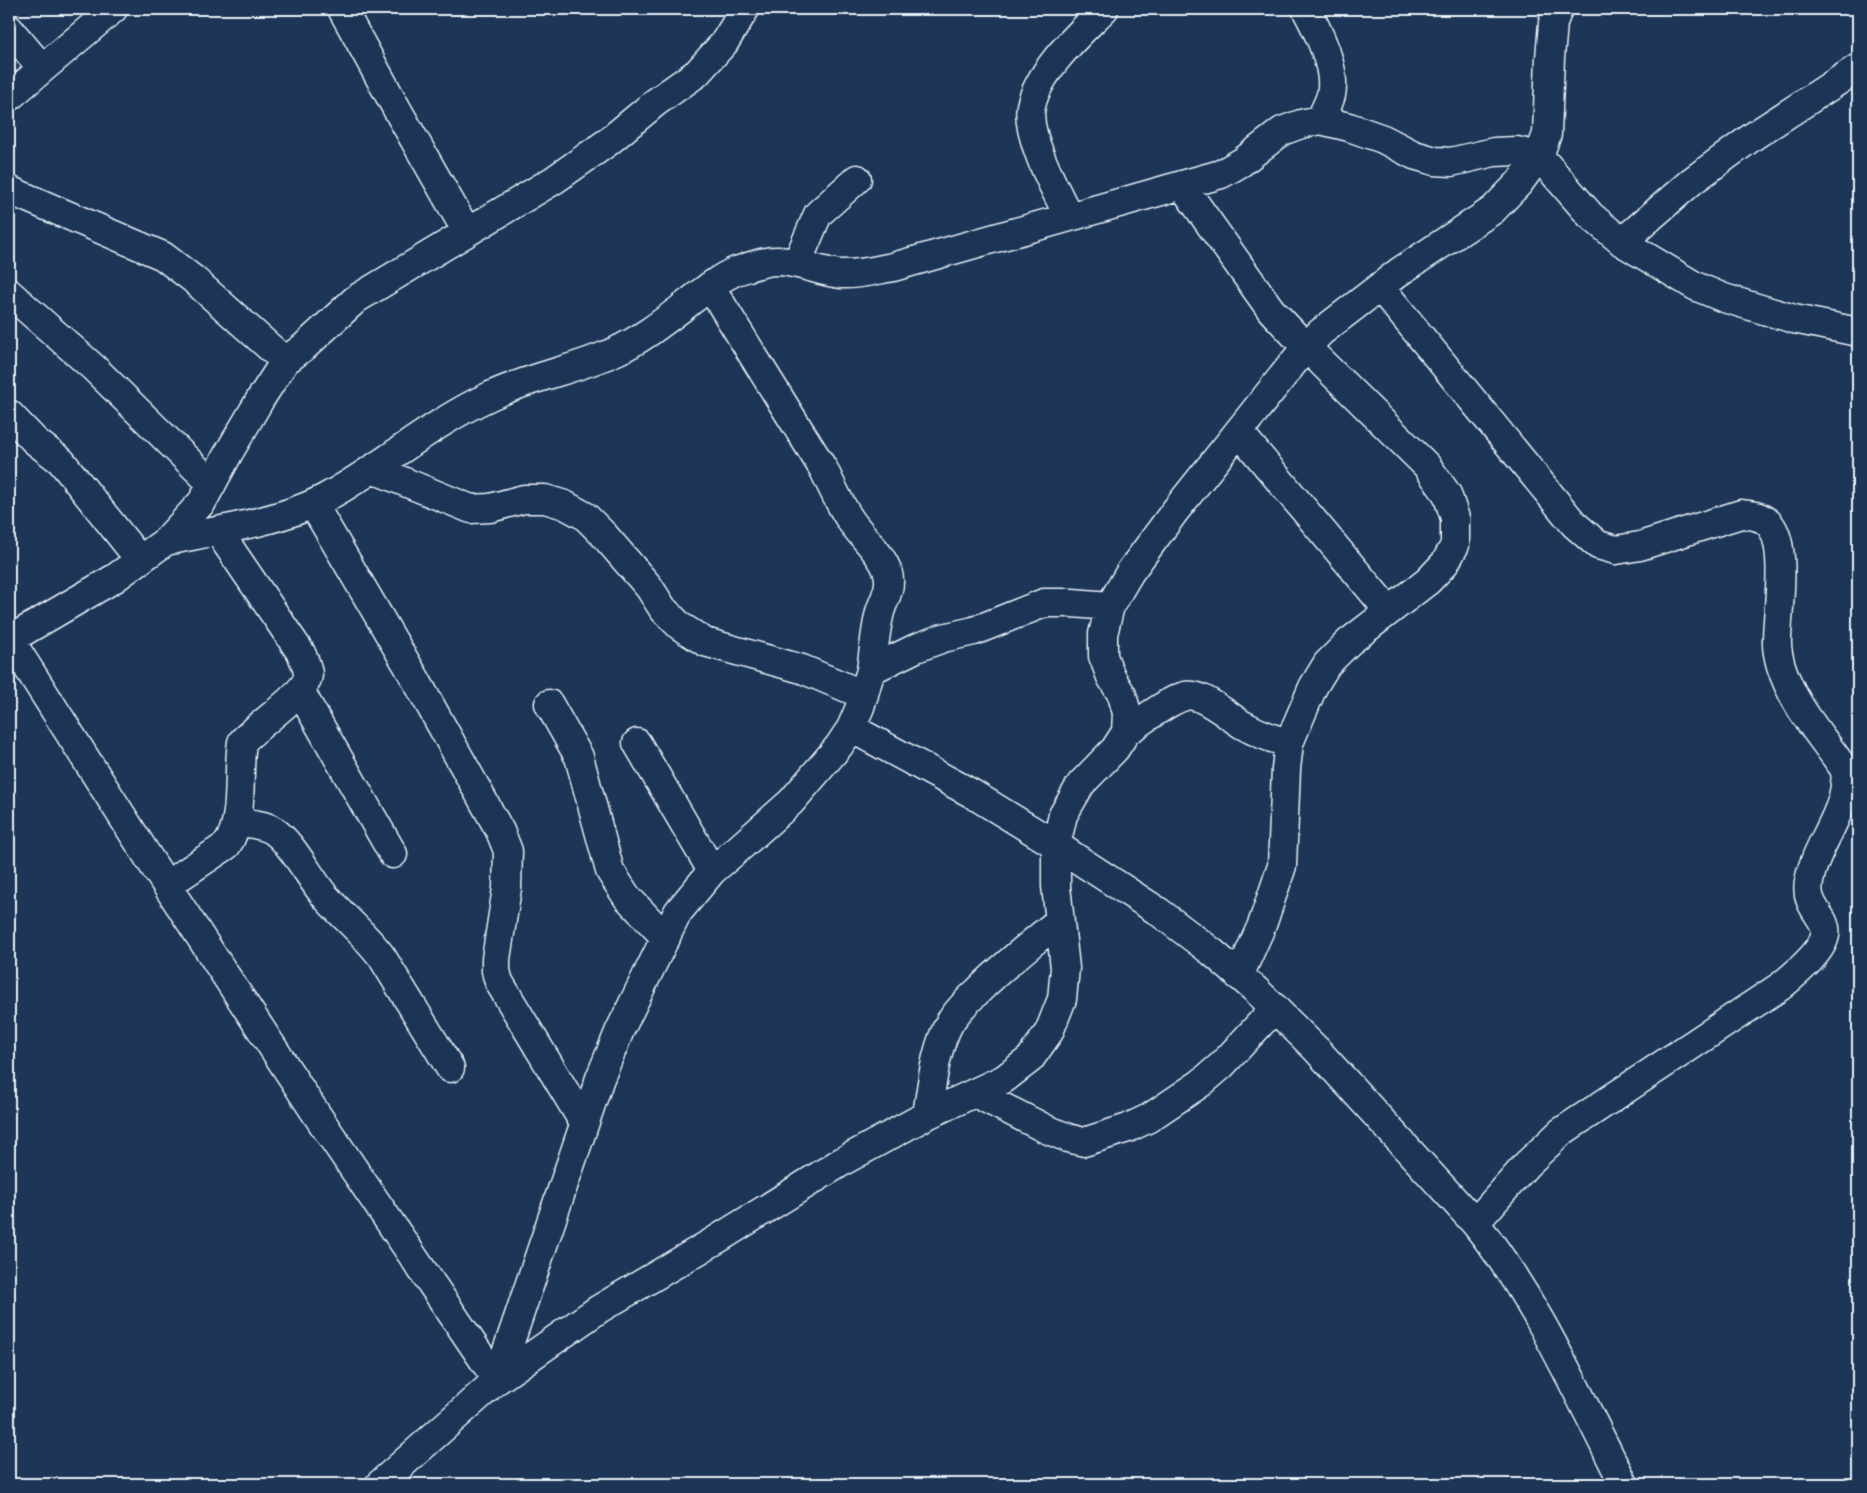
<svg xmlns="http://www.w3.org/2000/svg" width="1867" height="1493" viewBox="0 0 1867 1493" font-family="Pangolin,sans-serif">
	<rect width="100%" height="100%" fill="#1d3557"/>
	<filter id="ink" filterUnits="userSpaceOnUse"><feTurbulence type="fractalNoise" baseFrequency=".02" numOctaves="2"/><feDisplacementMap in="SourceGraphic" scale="10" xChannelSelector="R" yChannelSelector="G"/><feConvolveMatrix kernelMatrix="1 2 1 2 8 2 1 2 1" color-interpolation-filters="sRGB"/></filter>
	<g filter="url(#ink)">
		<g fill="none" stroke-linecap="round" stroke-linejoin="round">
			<defs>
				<path id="street" d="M342,9L398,111L467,232
					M1306,9C1318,31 1337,69 1331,95C1329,103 1324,112 1320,120
					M9,29L42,68
					M9,97L113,9
					M1182,185L1271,310L1306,347L1427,466L1447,494L1455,518V545L1445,563L1428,581L1349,642L1327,664L1313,687L1289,743L1286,769L1282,866L1262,925L1239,976
					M9,190L163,256L193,279L285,361
					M1069,217C1056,191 1025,135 1031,106C1039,70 1079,34 1104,9
					M1622,242L1692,181L1755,135L1858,68
					M797,263L818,214L857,179
					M710,286L824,470C832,487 840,505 851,521C862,537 888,559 889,579C890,591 883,601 880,612C875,631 874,651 871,670
					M1380,287L1574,524L1598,545L1616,550L1640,546L1741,514C1750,515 1758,515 1766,521C1791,539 1776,616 1777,644C1777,651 1779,659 1781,666C1794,707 1821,735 1845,770C1850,810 1815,844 1809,882C1804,908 1829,918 1825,935C1822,953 1794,975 1781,986L1561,1132L1527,1164L1475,1223
					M9,293L94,368L212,484
					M9,414L35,441L61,461L140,560
					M1239,432L1389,611
					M373,469L471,509L490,508L524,499H545L565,505L585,516L604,535L649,587L663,609L680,626L705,642L802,669L864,695
					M313,504L415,678L500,831L508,851L507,888L496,959V971L499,982L584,1123
					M166,541C215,531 282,521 325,498C381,468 430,424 488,397C529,377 575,370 616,351C640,340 662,323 683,307C700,294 717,279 736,271C749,267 765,260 779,261C800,262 820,272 841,274C859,275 876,270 893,267L1221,174L1242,162L1282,131L1301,124L1320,120L1349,127L1383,139L1414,155L1435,161L1451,162L1494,152L1516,151L1539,156L1590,215L1622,242L1695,286L1724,298L1794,319L1858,332
					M9,638L150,860L317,1115L497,1380
					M9,640L115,578L166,541L202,502L228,454L261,398L285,361L304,347L356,299L554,180L608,142L656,102L697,73L724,43L745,9
					M300,691L393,854
					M549,704L579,757L610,871L627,897L666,938
					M851,728L971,793L1056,845L1159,912L1212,952L1257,991L1316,1049L1475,1223C1538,1302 1578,1395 1624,1484
					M1126,732C1142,721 1167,701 1185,696C1202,692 1229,717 1243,725C1257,733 1273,739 1289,743
					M637,743L712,871
					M237,821C249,824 264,824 274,831C292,843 310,878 324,895C343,917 365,934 382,957L450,1068
					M167,885L227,845C245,818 237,774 242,742C256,726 307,693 308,675C308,667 304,660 301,653L218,531
					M975,1093L1046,1129L1068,1138L1084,1142L1128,1128L1149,1118L1201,1083L1222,1065L1275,1008
					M927,1115C932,1084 935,1049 950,1022C958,1010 968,1000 978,991C1004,965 1032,943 1059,921
					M497,1380L600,1078L620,1030L678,912L712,871L738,849L791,802L839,746L851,728L860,707L871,670L916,648L943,638L974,631L1044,603H1072L1110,606
					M380,1484L497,1380L599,1309L716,1240L843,1161L927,1115L1004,1079L1030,1059L1049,1032L1062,999L1065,968L1056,886V845L1063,815L1081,784L1115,749L1126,732L1127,713L1122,695L1111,677L1103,656V634L1110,606L1130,572L1175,511L1306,347L1321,332L1399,272L1493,210L1519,183L1539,156L1547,134L1550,58L1553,23L1558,9"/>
			</defs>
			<use href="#street" stroke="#e8f1f8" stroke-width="31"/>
			<use href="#street" stroke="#1d3557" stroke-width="28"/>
		</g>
	</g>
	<rect width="1867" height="1493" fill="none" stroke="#1d3557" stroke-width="30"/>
	<rect x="15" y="15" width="1837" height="1463" fill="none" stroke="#e8f1f8" stroke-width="2" filter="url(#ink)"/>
</svg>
